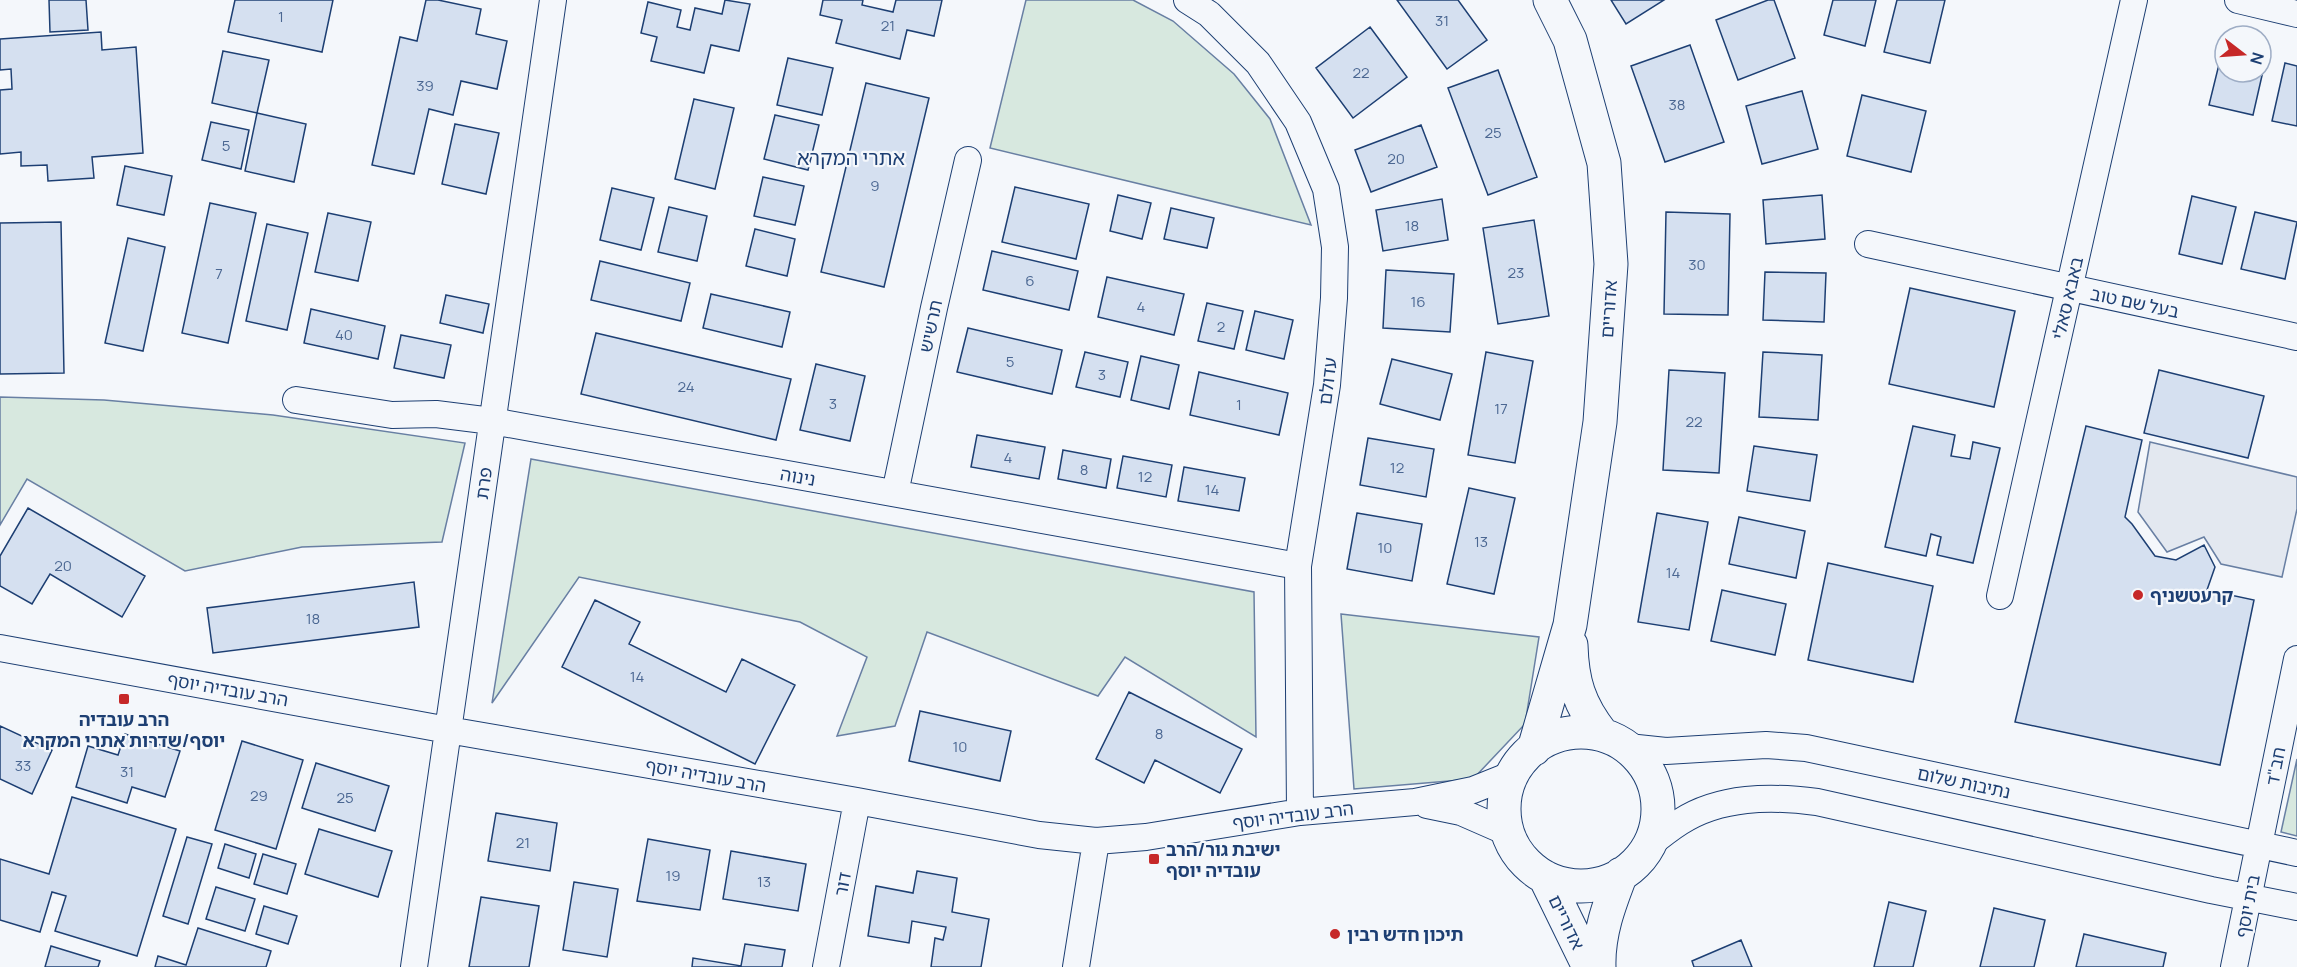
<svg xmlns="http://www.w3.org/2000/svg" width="2297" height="967" viewBox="0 0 2297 967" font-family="Manrope,'Noto Sans Hebrew',sans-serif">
	<rect width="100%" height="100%" fill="#f4f7fb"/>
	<path fill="#d7e8df" stroke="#687fa3" stroke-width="1.5" d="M1026,0H1133L1173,21L1234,74L1270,119L1311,225L990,148Z
		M0,397L104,400L273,415L465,443L442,542L302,547L185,571L27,479L0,525Z
		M531,459L1254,592L1256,737L1125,657L1098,696L927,632L895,726L837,736L867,657L800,622L579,577L492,703Z
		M1341,614L1539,637L1525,724L1473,779L1354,789Z
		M2297,759V836L2281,832Z"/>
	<path fill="#e3e8f0" stroke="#687fa3" stroke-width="1.5" d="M2150,442L2297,477V509L2282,577L2221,564L2204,537L2167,552L2138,512Z"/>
	<path fill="#d5e0f0" stroke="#1d3f73" stroke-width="1.5" d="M49,0H86L88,30L50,32Z
		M235,0H333L322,52L228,32Z
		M426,0H438L481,9L476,34L507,41L497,89L461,81L453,115L429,109L414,174L372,165L400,37L417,41Z
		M725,0L750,4L739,51L711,45L704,73L651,61L657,37L641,33L648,2L681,10L677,27L690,30L695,8L722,14Z
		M823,0H863L862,5L893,12L896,0H942L934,36L907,30L900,59L836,43L842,20L820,15Z
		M1397,0H1458L1487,40L1447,69Z
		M1611,0H1664L1626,24Z
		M1768,0H1774L1795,58L1738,80L1716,20Z
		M1833,0H1876L1865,46L1824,35Z
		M1897,0H1945L1930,63L1884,52Z
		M1370,27L1407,77L1353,118L1316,68Z
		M101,32L102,50L136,47L143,153L92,157L94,178L48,181L47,165L21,166V152L0,154V90L12,89L11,69L0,70V39Z
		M1690,45L1724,142L1665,162L1631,66Z
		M2223,48H2225V72H2261V57L2266,58L2253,115L2209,105Z
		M223,51L269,60L257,113L212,103Z
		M788,58L833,68L822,115L777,105Z
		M2285,63L2297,66V126L2272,121Z
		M1498,70L1537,177L1488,195L1448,88Z
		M866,83L929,98L884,287L821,272Z
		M1802,91L1818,149L1762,164L1746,106Z
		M1862,95L1926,111L1911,172L1847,156Z
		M694,99L734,108L715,189L675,179Z
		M257,113L306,124L294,182L245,171Z
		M775,115L819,125L808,170L764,159Z
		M211,122L249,130L241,169L202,160Z
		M455,124L499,133L486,194L442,184Z
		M1421,125L1437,167L1371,192L1355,150Z
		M125,166L172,176L164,215L117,205Z
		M763,177L804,186L795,225L754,216Z
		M1015,187L1089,204L1076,259L1002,242Z
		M612,188L654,198L641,250L600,240Z
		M1118,195L1151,203L1142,239L1110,231Z
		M1822,195L1825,239L1766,244L1763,200Z
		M2192,196L2236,207L2222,264L2179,254Z
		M1442,199L1448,240L1383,251L1376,210Z
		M210,203L256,213L228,343L182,333Z
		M669,207L707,216L697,261L658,252Z
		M1171,208L1214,218L1207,248L1164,239Z
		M1666,212L1730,214L1728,315L1664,314Z
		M2255,212L2297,222L2285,279L2241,269Z
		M328,213L371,222L358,281L315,272Z
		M1534,220L1549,316L1498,324L1483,228Z
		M61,222L64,373L0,374V223Z
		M267,224L308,233L287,330L246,321Z
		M755,229L795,239L787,276L746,266Z
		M128,238L165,247L143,351L105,343Z
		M992,251L1078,271L1069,310L983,290Z
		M600,261L690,283L681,321L591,300Z
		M1386,270L1454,274L1450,332L1383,328Z
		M1765,272L1826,273L1824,322L1763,320Z
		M1107,277L1184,294L1174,335L1098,317Z
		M1910,288L2015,311L1994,407L1889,384Z
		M711,294L790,312L782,347L703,328Z
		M446,295L489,304L483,333L440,323Z
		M1207,303L1243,311L1234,349L1198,341Z
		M311,309L385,326L378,359L304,343Z
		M1255,311L1293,320L1284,359L1246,350Z
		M968,328L1062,350L1052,394L957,372Z
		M596,333L791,379L776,440L581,394Z
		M401,335L451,345L444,378L394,368Z
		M1085,352L1128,362L1120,397L1076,387Z
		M1486,352L1533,361L1515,463L1468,455Z
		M1763,352L1822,355L1818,420L1759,417Z
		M1141,356L1179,365L1169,409L1131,400Z
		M1392,359L1452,374L1440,420L1380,404Z
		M816,364L865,376L850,441L800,430Z
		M1669,370L1725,373L1719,473L1663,470Z
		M2159,370L2264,396L2248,458L2144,433Z
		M1199,372L1288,393L1279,435L1190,415Z
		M1913,426L1955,435L1951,456L1970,459L1973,442L2000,448L1973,563L1937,555L1941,537L1931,534L1926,556L1885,547Z
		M2086,426L2142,440L2125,517L2132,524L2155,556L2176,560L2204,545L2215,567L2207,590L2254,600L2220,765L2015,722Z
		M977,435L1045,447L1039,479L971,467Z
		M1368,438L1434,449L1426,497L1360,485Z
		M1754,446L1817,455L1810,501L1747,491Z
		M1063,450L1111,459L1106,488L1058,479Z
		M1123,456L1172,465L1166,497L1117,488Z
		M1184,467L1245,478L1239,511L1178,501Z
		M1469,488L1515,498L1494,594L1447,584Z
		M28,508L145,576L122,617L50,574L32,604L0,586V556Z
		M1357,513L1422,524L1412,581L1347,569Z
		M1657,513L1708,522L1689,630L1638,622Z
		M1739,517L1805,531L1796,578L1729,564Z
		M1828,563L1933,586L1913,682L1808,660Z
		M414,582L419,627L213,653L207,608Z
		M1722,590L1786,604L1775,655L1711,641Z
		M595,600L640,622L629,644L726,692L742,659L795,685L755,764L562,667Z
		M1129,692L1242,749L1220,793L1155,760L1144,783L1096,759Z
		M920,711L1011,731L1000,781L909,761Z
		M0,726L52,750L32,794L0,779Z
		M125,734L180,751L165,797L132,787L127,803L76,787L88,746L118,755Z
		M242,741L303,760L276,849L215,830Z
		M316,763L389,786L375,831L302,808Z
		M72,797L176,829L137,956L55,931L66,896L52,892L40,932L0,920V859L49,874Z
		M496,813L557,823L550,871L488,861Z
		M319,829L392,851L378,897L305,874Z
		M187,837L212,844L188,924L163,916Z
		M648,839L710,850L700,910L637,901Z
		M225,844L256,854L249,878L218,868Z
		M731,851L806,864L798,911L723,899Z
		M263,854L296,864L287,894L254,884Z
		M917,871L957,878L952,912L989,919L981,967H931L935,938L943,940L946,927L912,921L909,943L868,936L876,886L913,893Z
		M574,882L618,889L607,957L563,950Z
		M216,887L255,899L245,931L206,919Z
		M481,897L539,906L529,967H469Z
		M1889,902L1926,911L1913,967H1874Z
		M264,906L297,916L288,944L256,934Z
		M1994,908L2045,920L2034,967H1980Z
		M198,928L271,951L266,967H155L158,956L186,965Z
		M2084,934L2166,953L2163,967H2076Z
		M1741,940L1752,967H1694L1692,961Z
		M745,944L785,950L782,967H692L693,958L741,966Z
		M51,946L100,961L98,967H45Z"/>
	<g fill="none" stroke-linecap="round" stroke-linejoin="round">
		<defs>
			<path id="street" d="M1187,0L1209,14L1258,63L1298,122L1326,189L1335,247L1334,298L1327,385L1298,566L1300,812
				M2238,0L2297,14
				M1868,244L2297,337
				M296,400L392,415L436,414L492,421L1298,566
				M895,493L934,308L968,160
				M2000,596L2134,0
				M0,648L448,730L857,801L1039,835L1096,841L1146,837L1300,812L1415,802L1473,790L1513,774
				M1628,747L1666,751L1766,745L1806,748L2297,853
				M1427,805L1461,812L1509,833
				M1649,845C1659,837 1669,829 1680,822C1720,796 1771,796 1817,802L2211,890L2297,907
				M414,967L553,0
				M826,967L857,801
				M1076,967L1096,841
				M2234,967L2297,659"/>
			<path id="secondary" d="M1571,645C1572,681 1579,705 1602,734
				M1504 809a77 77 0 1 1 154 0a77 77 0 1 1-154 0Z
				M1534,749L1570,625L1600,422L1611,264L1604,163L1570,40L1550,0
				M1545,877L1589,967
				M1599,967C1598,934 1609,905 1621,874"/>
		</defs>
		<use href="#street" stroke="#1d3f73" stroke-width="28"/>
		<use href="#secondary" stroke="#1d3f73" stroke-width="35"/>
		<use href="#street" stroke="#f4f7fb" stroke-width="26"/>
		<use href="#secondary" stroke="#f4f7fb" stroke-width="33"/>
	</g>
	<g fill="#c62828" stroke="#f4f7fb" stroke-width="2">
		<circle cx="2138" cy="595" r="6"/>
		<rect x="118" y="693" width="12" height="12" rx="3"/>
		<rect x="1148" y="853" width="12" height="12" rx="3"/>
		<circle cx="1335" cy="934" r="6"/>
	</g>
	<g text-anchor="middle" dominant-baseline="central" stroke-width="4.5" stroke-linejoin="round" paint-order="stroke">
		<g font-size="15" fill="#4b6792">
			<text x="281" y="16">1</text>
			<text x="1442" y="20">31</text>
			<text x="888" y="25">21</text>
			<text x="1361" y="72">22</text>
			<text x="425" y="85">39</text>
			<text x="1677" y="104">38</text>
			<text x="1493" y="132">25</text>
			<text x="226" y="145">5</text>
			<text x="1396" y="158">20</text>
			<text x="875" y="185">9</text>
			<text x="1412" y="225">18</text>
			<text x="1697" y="264">30</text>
			<text x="1516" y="272">23</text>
			<text x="219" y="273">7</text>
			<text x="1030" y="280">6</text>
			<text x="1418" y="301">16</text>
			<text x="1141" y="306">4</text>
			<text x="1221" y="326">2</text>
			<text x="344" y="334">40</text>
			<text x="1010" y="361">5</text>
			<text x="1102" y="374">3</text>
			<text x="686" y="386">24</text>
			<text x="833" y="403">3</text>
			<text x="1239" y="404">1</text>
			<text x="1501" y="408">17</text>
			<text x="1694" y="421">22</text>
			<text x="1008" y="457">4</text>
			<text x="1397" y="467">12</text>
			<text x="1084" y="469">8</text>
			<text x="1145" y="476">12</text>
			<text x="1212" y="489">14</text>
			<text x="1481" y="541">13</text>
			<text x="1385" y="547">10</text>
			<text x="63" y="565">20</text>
			<text x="1673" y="572">14</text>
			<text x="313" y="618">18</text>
			<text x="637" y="676">14</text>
			<text x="1159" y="733">8</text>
			<text x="960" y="746">10</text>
			<text x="23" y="765">33</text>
			<text x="127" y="771">31</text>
			<text x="259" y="795">29</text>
			<text x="345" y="797">25</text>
			<text x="523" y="842">21</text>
			<text x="673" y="875">19</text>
			<text x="764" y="881">13</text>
		</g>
		<g font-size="18" fill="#1d3f73" stroke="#f4f7fb">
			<text transform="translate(2067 298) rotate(-77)">באבא סאלי</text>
			<text transform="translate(2135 302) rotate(12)">בעל שם טוב</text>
			<text transform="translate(1608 309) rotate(-86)">אדוריים</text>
			<text transform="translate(930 326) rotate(-78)">תרשיש</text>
			<text transform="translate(1327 381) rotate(-83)">עדולם</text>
			<text transform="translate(798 476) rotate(10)">נינוה</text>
			<text transform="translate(483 483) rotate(-82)">פרת</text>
			<text transform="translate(228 689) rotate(10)">הרב עובדיה יוסף</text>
			<text transform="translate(2275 766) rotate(-79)">חב"ד</text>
			<text transform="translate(706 775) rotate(10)">הרב עובדיה יוסף</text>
			<text transform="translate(1964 782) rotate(12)">נתיבות שלום</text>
			<text transform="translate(1293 815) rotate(-7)">הרב עובדיה יוסף</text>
			<text transform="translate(842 884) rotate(-79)">דור</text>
			<text transform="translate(2247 906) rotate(-79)">בית יוסף</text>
			<text transform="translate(1567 922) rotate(64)">אדוריים</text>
		</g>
		<g font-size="18" font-weight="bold" fill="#1d3f73" stroke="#f4f7fb" text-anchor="start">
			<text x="2150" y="595">קרעטשניף</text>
			<text x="124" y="719" text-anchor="middle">הרב עובדיה<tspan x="124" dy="21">יוסף/שדרות אתרי המקרא</tspan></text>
			<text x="1166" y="849">ישיבת גור/הרב<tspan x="1166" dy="21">עובדיה יוסף</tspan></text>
			<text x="1347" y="934">תיכון חדש רבין</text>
		</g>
		<g font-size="20" fill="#1d3f73" stroke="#f4f7fb">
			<text x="851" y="157">אתרי המקרא</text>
		</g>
	</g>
	<g transform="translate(2243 54) rotate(107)"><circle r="28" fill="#f4f7fb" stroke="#9eadc5" stroke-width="1.5"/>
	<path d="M0-4.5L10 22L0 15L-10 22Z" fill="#c62828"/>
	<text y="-9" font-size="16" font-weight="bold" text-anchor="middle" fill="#1d3f73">N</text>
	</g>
</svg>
